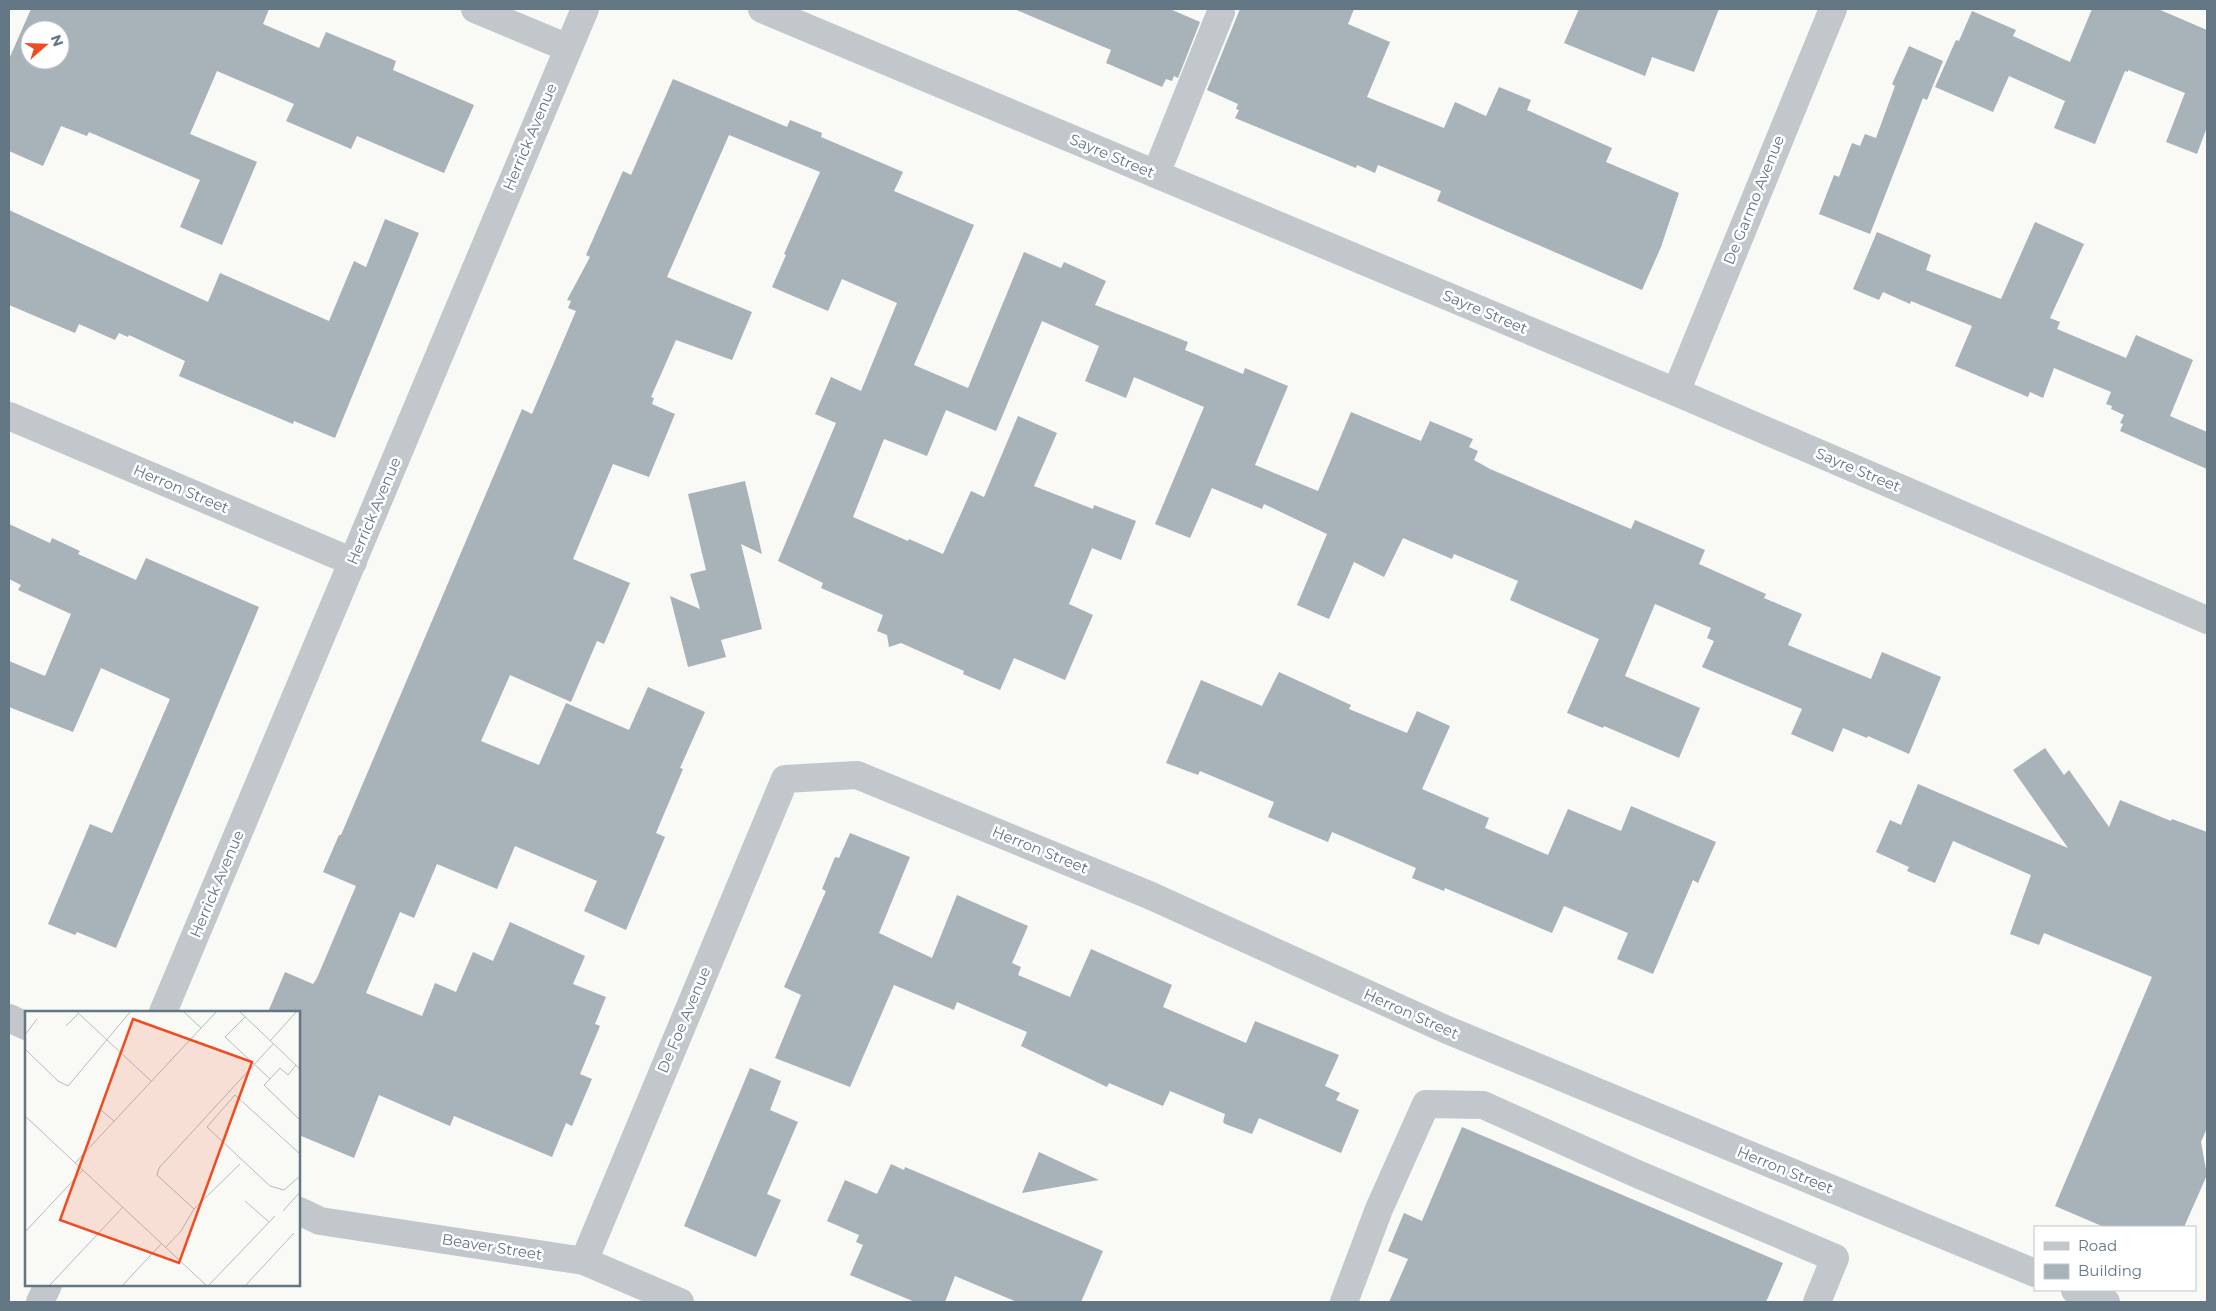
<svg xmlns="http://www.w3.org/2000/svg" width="2216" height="1311" font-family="Montserrat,sans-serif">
  <rect width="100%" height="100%" fill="#f9f9f6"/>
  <g fill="#a8b2b9" fill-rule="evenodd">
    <path d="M 31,9 L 269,9 L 263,24 L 319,48 L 326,32 L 396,61 L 393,70 L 474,105 L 444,173 L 357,136 L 351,149 L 286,121 L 294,104 L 217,71 L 190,134 L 257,162 L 222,245 L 180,227 L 200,180 L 89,132 L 87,136 L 61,126 L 43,166 L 9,151 L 9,59 ZM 30,30 L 60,30 L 60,60 L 30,60 Z"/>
    <path d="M 1014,9 L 1170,9 L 1200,22 L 1178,78 L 1174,76 L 1172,81 L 1166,79 L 1162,87 L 1106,63 L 1111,50 Z"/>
    <path d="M 1240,9 L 1354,9 L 1348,24 L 1390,42 L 1367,97 L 1444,128 L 1455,102 L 1486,116 L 1499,87 L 1531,100 L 1527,110 L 1612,148 L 1606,162 L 1679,193 L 1661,247 L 1642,290 L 1437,201 L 1441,191 L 1378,165 L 1375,173 L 1357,165 L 1356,168 L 1235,118 L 1239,110 L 1236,109 L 1238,104 L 1207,90 Z"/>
    <path d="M 1579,9 L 1719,9 L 1694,72 L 1652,57 L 1645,76 L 1564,43 Z"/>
    <path d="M 2092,9 L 2158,9 L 2207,30 L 2207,127 L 2197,154 L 2166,142 L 2185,93 L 2128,70 L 2128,72 L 2125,71 L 2095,144 L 2054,128 L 2065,101 L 2009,76 L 1993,112 L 1935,87 L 1956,40 L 1959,41 L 1972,11 L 2016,30 L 2013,36 L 2070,62 Z"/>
    <path d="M 1909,46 L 1943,61 L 1927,100 L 1923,98 L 1870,234 L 1819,214 L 1834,175 L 1839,177 L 1852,143 L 1860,146 L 1865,134 L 1876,138 L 1895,86 L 1892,84 Z"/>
    <path d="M 673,79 L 787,127 L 790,120 L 822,133 L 821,137 L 903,172 L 894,191 L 974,225 L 914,365 L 968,388 L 1024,252 L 1061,268 L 1064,262 L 1106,281 L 1095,305 L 1188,342 L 1185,350 L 1243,374 L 1245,368 L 1288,386 L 1255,465 L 1318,491 L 1351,412 L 1421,441 L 1430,421 L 1473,439 L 1469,447 L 1478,451 L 1474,460 L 1490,469 L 1631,529 L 1635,520 L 1705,550 L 1699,564 L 1766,594 L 1764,598 L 1802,614 L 1788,645 L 1871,679 L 1882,652 L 1941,677 L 1909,754 L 1868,736 L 1867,738 L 1843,728 L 1833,752 L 1791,734 L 1802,709 L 1702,667 L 1714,641 L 1707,638 L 1711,628 L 1655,604 L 1625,676 L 1700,708 L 1679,758 L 1604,726 L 1603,728 L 1567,713 L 1599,639 L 1510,600 L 1518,581 L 1454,554 L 1452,559 L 1403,538 L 1384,577 L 1354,562 L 1329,619 L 1297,605 L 1327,534 L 1264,504 L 1262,509 L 1212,488 L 1190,538 L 1155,524 L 1204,407 L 1134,377 L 1126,398 L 1085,381 L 1099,346 L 1042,321 L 996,431 L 946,410 L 927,456 L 884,439 L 853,517 L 908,541 L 909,539 L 943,554 L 971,491 L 984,497 L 1018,416 L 1057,433 L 1034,486 L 1093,509 L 1094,505 L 1136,521 L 1121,560 L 1092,548 L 1069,604 L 1093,615 L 1065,680 L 1014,658 L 1000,690 L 963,674 L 964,671 L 901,643 L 889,647 L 887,635 L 877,631 L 883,615 L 821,588 L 823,583 L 778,561 L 836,423 L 815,414 L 831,377 L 861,391 L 897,303 L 842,279 L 828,311 L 772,287 L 786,255 L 784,254 L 820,172 L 729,135 L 667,277 L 752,312 L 732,360 L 676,340 L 651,397 L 654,398 L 652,404 L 675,414 L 649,477 L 613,464 L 573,559 L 630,583 L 604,644 L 597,641 L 571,702 L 510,675 L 481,741 L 539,765 L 566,703 L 629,730 L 648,687 L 705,712 L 680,768 L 683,769 L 656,833 L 665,837 L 626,930 L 584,911 L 597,881 L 515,846 L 497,889 L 437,864 L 414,918 L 400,912 L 366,993 L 422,1016 L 435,983 L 456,992 L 473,952 L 493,961 L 510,922 L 585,956 L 573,984 L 606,997 L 595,1024 L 600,1026 L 580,1074 L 592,1079 L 572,1126 L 566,1123 L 552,1157 L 454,1116 L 450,1126 L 379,1095 L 354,1158 L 299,1135 L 299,1012 L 268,1012 L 285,972 L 313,984 L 317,978 L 356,886 L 323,872 L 339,835 L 341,835 L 522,409 L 532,414 L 576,311 L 568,308 L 571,301 L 567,300 L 590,257 L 586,255 L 623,171 L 631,175 Z"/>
    <path d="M 9,210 L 208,302 L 220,273 L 329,321 L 354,261 L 366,267 L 385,219 L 419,233 L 335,438 L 294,421 L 293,424 L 179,376 L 185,361 L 129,335 L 128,337 L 119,333 L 115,340 L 79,324 L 75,333 L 9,305 Z"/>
    <path d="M 2035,222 L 2084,244 L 2050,318 L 2060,322 L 2057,329 L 2126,358 L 2136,335 L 2193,360 L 2170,416 L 2207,432 L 2207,469 L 2120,431 L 2123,424 L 2120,423 L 2124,415 L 2111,409 L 2112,406 L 2106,404 L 2111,392 L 2054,368 L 2043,398 L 2030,392 L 2028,397 L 1955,366 L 1972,326 L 1911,301 L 1910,304 L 1883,292 L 1879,300 L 1853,289 L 1877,232 L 1931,255 L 1926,270 L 2001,299 Z"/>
    <path d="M 745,481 L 762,554 L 741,544 L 762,629 L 721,640 L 726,657 L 688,667 L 670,596 L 700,609 L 690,574 L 706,570 L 688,494 Z"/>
    <path d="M 9,524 L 50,543 L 52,538 L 80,551 L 78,554 L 136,580 L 146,558 L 259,607 L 116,948 L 77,932 L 75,935 L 48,924 L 90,824 L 112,833 L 170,699 L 101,668 L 73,732 L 9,707 L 9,661 L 45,676 L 71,614 L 18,590 L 21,585 L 9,579 Z"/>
    <path d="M 1279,672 L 1351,705 L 1349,709 L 1407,733 L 1417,711 L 1450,726 L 1422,789 L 1489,818 L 1485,828 L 1548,855 L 1568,809 L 1621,831 L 1631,806 L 1716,842 L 1698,883 L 1693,880 L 1653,974 L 1617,959 L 1628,933 L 1564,906 L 1552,933 L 1445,888 L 1444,891 L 1412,878 L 1416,868 L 1332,832 L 1328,842 L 1268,817 L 1274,802 L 1200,771 L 1198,775 L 1166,763 L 1201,680 L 1262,706 Z"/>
    <path d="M 2045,748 L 2064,775 L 2069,770 L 2109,827 L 2120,800 L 2171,821 L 2172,819 L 2207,832 L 2207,1128 L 2201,1142 L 2207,1175 L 2184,1227 L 2104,1227 L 2055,1206 L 2152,977 L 2044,933 L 2039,945 L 2010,934 L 2031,875 L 1953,841 L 1935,883 L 1907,871 L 1909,867 L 1876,852 L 1890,820 L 1901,825 L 1918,784 L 2068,848 L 2013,770 Z"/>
    <path d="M 850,833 L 910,857 L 879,933 L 932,958 L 957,895 L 1028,926 L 1012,963 L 1021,967 L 1018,975 L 1070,997 L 1091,949 L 1172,985 L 1163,1007 L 1246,1043 L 1255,1021 L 1339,1055 L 1325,1086 L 1340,1093 L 1336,1100 L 1359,1110 L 1341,1153 L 1259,1118 L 1252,1134 L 1225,1124 L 1223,1122 L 1225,1114 L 1170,1091 L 1163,1106 L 1109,1083 L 1107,1087 L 1021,1046 L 1027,1032 L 957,1002 L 954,1010 L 894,985 L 850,1087 L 775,1058 L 801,995 L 784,987 L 826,891 L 822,889 L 835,857 L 839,858 Z"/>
    <path d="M 750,1068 L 781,1081 L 770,1110 L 798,1122 L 767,1194 L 781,1200 L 756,1257 L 684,1226 Z"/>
    <path d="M 1462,1127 L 1783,1263 L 1766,1302 L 1389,1302 L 1408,1259 L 1388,1251 L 1404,1213 L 1422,1221 Z"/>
    <path d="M 1039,1152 L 1099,1180 L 1022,1193 Z"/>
    <path d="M 891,1164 L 904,1170 L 905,1167 L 924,1175 L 1103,1251 L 1081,1302 L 1017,1302 L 955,1276 L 945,1302 L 915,1302 L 850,1275 L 863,1245 L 856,1242 L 859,1235 L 827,1221 L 845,1180 L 877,1194 Z"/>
  </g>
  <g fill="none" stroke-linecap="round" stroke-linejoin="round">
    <g stroke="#c2c7cb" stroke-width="28">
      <path d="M 475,9 L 568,48"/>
      <path d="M 762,9 L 1676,392 L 2207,620"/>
      <path d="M 1156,174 L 1221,12"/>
      <path d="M 1676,392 L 1833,9"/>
      <path d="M 9,416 L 353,562"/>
      <path d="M 163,1012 L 585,9"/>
      <path d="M 9,1018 L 26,1026"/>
      <path d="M 299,1211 L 320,1221 L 584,1261 L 680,1302"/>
      <path d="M 584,1261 L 785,779 L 857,775 L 1149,895 L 1445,1029 L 2035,1273"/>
      <path d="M 2075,1290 L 2106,1302"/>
      <path d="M 40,1302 L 48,1285"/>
      <path d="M 1344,1302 L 1379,1209 L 1426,1104 L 1483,1105 L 1635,1173 L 1835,1258 L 1817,1302"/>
    </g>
  </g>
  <g text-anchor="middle" stroke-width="5" stroke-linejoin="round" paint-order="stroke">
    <g font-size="15" fill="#627683" stroke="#fff">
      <text transform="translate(530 137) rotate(-67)" y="5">Herrick Avenue</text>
      <text transform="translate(1112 156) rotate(23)" y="5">Sayre Street</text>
      <text transform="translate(1754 200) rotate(-68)" y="5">De Garmo Avenue</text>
      <text transform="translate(1485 312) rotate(23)" y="5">Sayre Street</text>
      <text transform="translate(1858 470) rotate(23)" y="5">Sayre Street</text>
      <text transform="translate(181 489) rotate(23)" y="5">Herron Street</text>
      <text transform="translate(374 511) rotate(-67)" y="5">Herrick Avenue</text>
      <text transform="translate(1040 850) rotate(22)" y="5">Herron Street</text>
      <text transform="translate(217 884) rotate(-67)" y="5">Herrick Avenue</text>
      <text transform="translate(1411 1014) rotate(24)" y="5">Herron Street</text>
      <text transform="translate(684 1020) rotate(-67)" y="5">De Foe Avenue</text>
      <text transform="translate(1785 1170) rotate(22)" y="5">Herron Street</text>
      <text transform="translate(492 1247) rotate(9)" y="5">Beaver Street</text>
    </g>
  </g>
  <g transform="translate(25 1011)">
    <rect width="275" height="275" fill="#f9f9f6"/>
    <path fill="none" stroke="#b4bdc1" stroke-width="1" d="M 51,0 L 126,70M 158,0 L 176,17M 214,0 L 275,58M 220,6 L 200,26 L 245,68 L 239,74 L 275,109M 41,15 L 53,3M 0,24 L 12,8M 245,30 L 272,0M 0,38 L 33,70 L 43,75 L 106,0M 245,68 L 255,57 L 263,64 L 271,54M 76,99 L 89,110M 0,105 L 182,275M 275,143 L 210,84 L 182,116 L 245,175 L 259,179 L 275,165M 50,152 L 192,0M 220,190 L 244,211M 169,198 L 132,164 L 134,157 L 248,33M 258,200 L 275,181M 0,221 L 58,159M 141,236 L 156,220 L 169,198 L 215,153M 24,275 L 98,196M 97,275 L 137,232M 183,275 L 250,205M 220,275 L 269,222"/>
    <path fill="#ef4c21" fill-opacity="0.15" stroke="#ef4c21" stroke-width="2.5" d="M 108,8 L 227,51 L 154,252 L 35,209 Z"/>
    <rect width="275" height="275" fill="none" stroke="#627683" stroke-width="2.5"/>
  </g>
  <rect width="2216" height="1311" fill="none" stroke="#627683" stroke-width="20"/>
  <rect x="2034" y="1226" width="162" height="65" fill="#ffffff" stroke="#c0c8cd"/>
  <rect x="2044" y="1242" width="25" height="8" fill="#c2c7cb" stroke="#c0c8cd"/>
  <text x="2078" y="1251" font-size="15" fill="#627683">Road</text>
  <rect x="2044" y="1264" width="25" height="15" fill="#a8b2b9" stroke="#c0c8cd"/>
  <text x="2078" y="1276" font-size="15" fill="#627683">Building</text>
  <g transform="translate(45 45) rotate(70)"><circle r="24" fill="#ffffff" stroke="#c0c8cd"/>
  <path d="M0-4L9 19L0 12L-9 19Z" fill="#ef4c21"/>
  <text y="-8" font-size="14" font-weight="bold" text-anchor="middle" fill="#627683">N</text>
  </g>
</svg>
